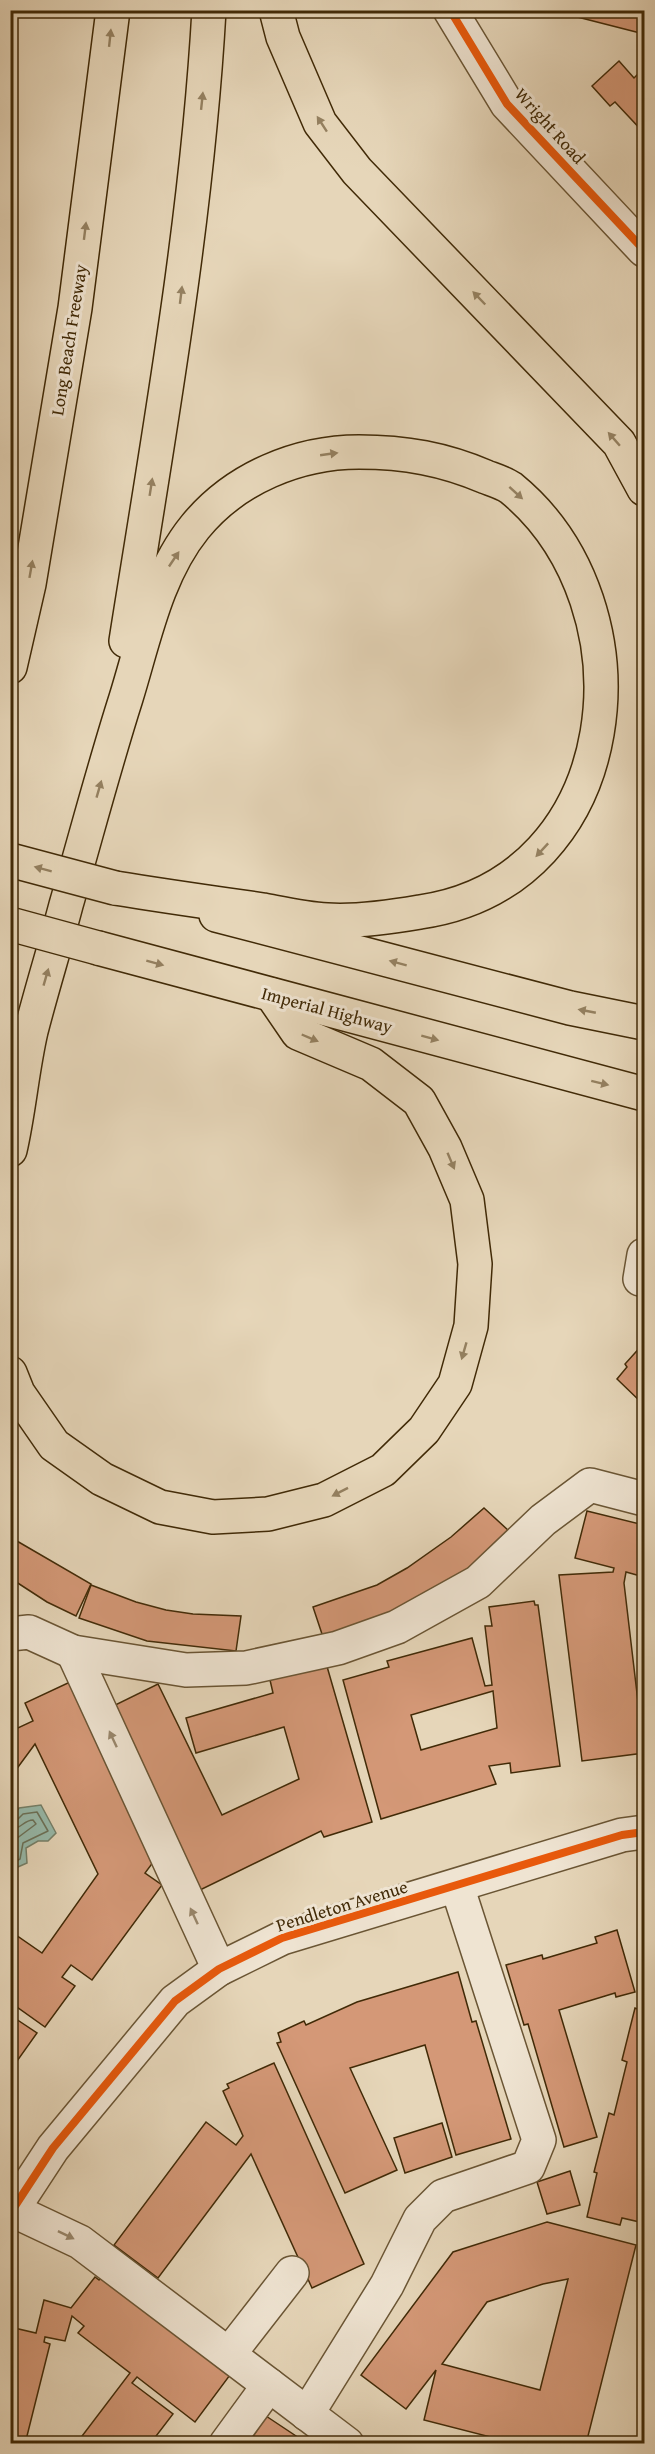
<svg xmlns="http://www.w3.org/2000/svg" width="655" height="2454" font-family="'Gentium Book Plus',serif">
  <rect width="100%" height="100%" fill="#e6d6b9"/>
  <filter id="stains"><feTurbulence type="fractalNoise" baseFrequency=".00333" numOctaves="4"/><feColorMatrix values="0 0 0 0 .2 0 0 0 0 .09 0 0 0 0 .02 0 0 0 .5 -.17"/></filter>
  <radialGradient id="worn" r=".72"><stop offset=".6" stop-color="#630" stop-opacity="0"/><stop offset="1" stop-color="#630" stop-opacity=".3"/></radialGradient>
  <path fill="#97baab" stroke="#758069" stroke-width="1.5" d="M 41,1805 L 56,1833 L 48,1841 L 38,1841 L 26,1848 L 27,1863 L 11,1870 L 11,1819 L 19,1808 Z"/>
  <g fill="none" stroke-linecap="round" stroke-linejoin="round">
    <g stroke="#6c7259" stroke-width="1.5">
      <path d="M 10,1822 L 16,1821 L 23,1814 L 37,1812 L 48,1831 L 23,1843 L 20,1859 L 10,1864"/>
      <path d="M 10,1830 C 21,1829 24,1820 33,1820 L 36,1824 L 16,1839 L 10,1856"/>
    </g>
  </g>
  <g fill="#d49877" stroke="#412a07" stroke-width="1.5" fill-rule="evenodd">
    <path d="M 550,10 L 644,10 L 644,34 Z"/>
    <path d="M 619,61 L 634,78 L 644,68 L 644,140 L 640,136 L 644,133 L 615,102 L 610,106 L 592,86 Z"/>
    <path d="M 644,1343 L 644,1405 L 617,1379 L 627,1367 L 625,1364 Z"/>
    <path d="M 484,1508 L 509,1531 L 475,1563 L 447,1584 L 375,1623 L 324,1640 L 313,1607 L 377,1585 L 407,1568 L 451,1537 Z"/>
    <path d="M 587,1511 L 644,1525 L 644,1577 L 626,1572 L 624,1583 L 644,1753 L 582,1761 L 559,1575 L 613,1572 L 614,1568 L 575,1558 Z"/>
    <path d="M 10,1537 L 91,1584 L 76,1616 L 47,1602 L 10,1578 Z"/>
    <path d="M 91,1585 L 136,1602 L 166,1610 L 193,1614 L 241,1616 L 236,1651 L 147,1641 L 79,1618 Z"/>
    <path d="M 534,1601 L 535,1605 L 538,1605 L 560,1766 L 511,1773 L 510,1763 L 489,1766 L 496,1784 L 381,1819 L 343,1680 L 389,1667 L 387,1661 L 472,1638 L 485,1686 L 492,1685 L 485,1626 L 492,1626 L 489,1607 ZM 493,1691 L 497,1728 L 421,1750 L 411,1715 Z"/>
    <path d="M 326,1663 L 372,1822 L 324,1837 L 321,1831 L 198,1891 L 107,1709 L 158,1684 L 222,1815 L 299,1779 L 284,1727 L 196,1753 L 186,1718 L 273,1693 L 270,1680 Z"/>
    <path d="M 70,1682 L 154,1861 L 145,1873 L 162,1885 L 92,1980 L 71,1965 L 62,1977 L 75,1986 L 45,2027 L 10,2002 L 10,1931 L 42,1953 L 98,1874 L 35,1744 L 10,1778 L 10,1723 L 18,1728 L 33,1721 L 25,1703 Z"/>
    <path d="M 617,1930 L 635,1992 L 616,1997 L 615,1993 L 559,2010 L 597,2137 L 564,2147 L 528,2024 L 524,2025 L 506,1965 L 542,1955 L 543,1959 L 597,1943 L 595,1937 Z"/>
    <path d="M 458,1972 L 472,2022 L 476,2021 L 511,2139 L 456,2155 L 425,2045 L 350,2068 L 397,2170 L 345,2193 L 277,2043 L 281,2042 L 278,2033 L 304,2021 L 306,2025 L 357,2002 Z"/>
    <path d="M 644,1993 L 644,2223 L 622,2218 L 620,2225 L 587,2217 L 597,2173 L 594,2172 L 609,2113 L 614,2115 L 627,2062 L 622,2060 L 635,2008 L 640,2010 Z"/>
    <path d="M 10,2015 L 37,2033 L 10,2071 Z"/>
    <path d="M 274,2063 L 364,2264 L 312,2288 L 251,2154 L 158,2278 L 114,2245 L 206,2122 L 236,2145 L 243,2136 L 223,2091 L 229,2088 L 227,2084 Z"/>
    <path d="M 442,2123 L 452,2157 L 405,2173 L 394,2138 Z"/>
    <path d="M 570,2171 L 580,2205 L 547,2214 L 537,2182 Z"/>
    <path d="M 547,2222 L 636,2245 L 586,2444 L 518,2444 L 424,2420 L 436,2370 L 406,2409 L 361,2375 L 453,2252 ZM 568,2279 L 540,2390 L 442,2364 L 487,2302 L 543,2284 Z"/>
    <path d="M 102,2276 L 230,2375 L 195,2422 L 137,2377 L 132,2383 L 173,2414 L 150,2444 L 76,2444 L 130,2373 L 78,2333 L 84,2326 L 72,2316 L 65,2341 L 45,2337 L 44,2342 L 50,2344 L 25,2444 L 10,2444 L 10,2327 L 36,2333 L 44,2300 L 71,2308 L 95,2277 L 99,2280 Z"/>
    <path d="M 266,2416 L 308,2444 L 248,2444 Z"/>
  </g>
  <g fill="none" stroke-linecap="round" stroke-linejoin="round">
    <g stroke="#6a5534" stroke-width="36">
      <g id="minor">
        <path d="M 450,10 L 507,104 L 644,250"/>
        <path d="M 644,1255 L 640,1279 L 644,1279"/>
        <path d="M 10,1634 L 29,1632 L 73,1652 L 186,1670 L 246,1668 L 338,1648 L 397,1627 L 478,1582 L 543,1520 L 590,1485 L 644,1499"/>
        <path d="M 73,1652 L 219,1969"/>
        <path d="M 10,2209 L 80,2242 L 347,2444"/>
        <path d="M 13,2209 L 53,2148 L 175,2001 L 219,1969 L 282,1938 L 622,1835 L 644,1832"/>
        <path d="M 229,2354 L 292,2273"/>
        <path d="M 307,2414 L 387,2285 L 420,2219 L 443,2196 L 528,2167 L 539,2140 L 457,1886"/>
        <path d="M 226,2444 L 269,2385"/>
      </g>
    </g>
    <g stroke="#412a07" stroke-width="36">
      <g id="major">
        <path d="M 216,915 L 570,1008 L 644,1023"/>
        <path d="M 98,948 L 644,1094"/>
      </g>
    </g>
    <g stroke="#412a07" stroke-width="36">
      <g id="highway">
        <path d="M 276,10 L 283,37 L 320,123 L 357,171 L 619,443 L 644,489"/>
        <path d="M 126,641 C 159,432 197,222 209,10"/>
        <path d="M 10,667 L 29,584 L 75,308 L 113,10"/>
        <path d="M 10,1150 C 19,1111 22,1070 31,1031 C 42,988 55,947 66,905 C 86,836 104,767 126,698 C 144,640 156,575 195,527 C 235,478 298,452 359,452 C 405,452 444,459 486,477 C 494,480 504,483 511,488 C 655,606 627,882 420,912 C 391,917 357,922 327,920 C 306,919 284,914 263,910 C 214,903 164,896 115,888"/>
        <path d="M 10,1373 L 18,1393 L 54,1445 L 102,1479 L 160,1507 L 213,1517 L 268,1514 L 324,1500 L 383,1470 L 424,1430 L 455,1384 L 471,1326 L 475,1264 L 467,1200 L 445,1148 L 419,1101 L 371,1064 L 298,1033 L 272,995"/>
      </g>
    </g>
    <use href="#minor" stroke="#efe4d2" stroke-width="33"/>
    <use href="#major" stroke="#e6d6b9" stroke-width="33"/>
    <use href="#highway" stroke="#e6d6b9" stroke-width="33"/>
    <g stroke="#412a07" stroke-width="36" stroke-linecap="butt">
      <g id="major-bridge">
        <path d="M 10,860 L 115,888"/>
        <path d="M 10,924 L 98,948"/>
      </g>
    </g>
    <use href="#major-bridge" stroke="#e6d6b9" stroke-width="33"/>
    <g stroke="#efe4d2" stroke-width="11">
      <g id="cycleway">
        <path d="M 450,10 L 507,104 L 644,250"/>
        <path d="M 13,2209 L 53,2148 L 175,2001 L 219,1969 L 282,1938 L 622,1835 L 644,1832"/>
      </g>
    </g>
    <use href="#cycleway" stroke="#e8590c" stroke-width="8"/>
  </g>
  <defs><path id="oneway-solid" d="M-6-.8H1V-3.2L6.5 0L1 3.2V.8H-6Z" transform="scale(1.5)"/></defs>
  <g fill="#948060">
    <use href="#oneway-solid" transform="translate(110 38) rotate(-84)"/>
    <use href="#oneway-solid" transform="translate(202 101) rotate(-84)"/>
    <use href="#oneway-solid" transform="translate(322 124) rotate(-123)"/>
    <use href="#oneway-solid" transform="translate(85 231) rotate(-83)"/>
    <use href="#oneway-solid" transform="translate(181 295) rotate(-83)"/>
    <use href="#oneway-solid" transform="translate(479 298) rotate(-134)"/>
    <use href="#oneway-solid" transform="translate(614 439) rotate(-131)"/>
    <use href="#oneway-solid" transform="translate(329 454) rotate(-8)"/>
    <use href="#oneway-solid" transform="translate(151 487) rotate(-81)"/>
    <use href="#oneway-solid" transform="translate(516 493) rotate(42)"/>
    <use href="#oneway-solid" transform="translate(174 559) rotate(-56)"/>
    <use href="#oneway-solid" transform="translate(31 569) rotate(-80)"/>
    <use href="#oneway-solid" transform="translate(99 789) rotate(-74)"/>
    <use href="#oneway-solid" transform="translate(542 850) rotate(133)"/>
    <use href="#oneway-solid" transform="translate(43 869) rotate(-165)"/>
    <use href="#oneway-solid" transform="translate(155 963) rotate(15)"/>
    <use href="#oneway-solid" transform="translate(398 963) rotate(-165)"/>
    <use href="#oneway-solid" transform="translate(46 977) rotate(-74)"/>
    <use href="#oneway-solid" transform="translate(587 1011) rotate(-169)"/>
    <use href="#oneway-solid" transform="translate(310 1038) rotate(23)"/>
    <use href="#oneway-solid" transform="translate(430 1038) rotate(15)"/>
    <use href="#oneway-solid" transform="translate(600 1083) rotate(14)"/>
    <use href="#oneway-solid" transform="translate(451 1161) rotate(67)"/>
    <use href="#oneway-solid" transform="translate(464 1351) rotate(106)"/>
    <use href="#oneway-solid" transform="translate(340 1492) rotate(153)"/>
  </g>
  <g fill="#98876c">
    <use href="#oneway-solid" transform="translate(113 1739) rotate(-115)"/>
    <use href="#oneway-solid" transform="translate(194 1916) rotate(-115)"/>
    <use href="#oneway-solid" transform="translate(66 2235) rotate(26)"/>
  </g>
  <g text-anchor="middle" stroke-width="6" stroke-linejoin="round" paint-order="stroke">
    <g font-size="18" fill="#412a07" stroke="#efe4d2">
      <text transform="translate(550 126) rotate(48)" y="6">Wright Road</text>
      <text transform="translate(69 340) rotate(-81)" y="6">Long Beach Freeway</text>
      <text transform="translate(327 1010) rotate(15)" y="6">Imperial Highway</text>
      <text transform="translate(342 1906) rotate(-17)" y="6">Pendleton Avenue</text>
    </g>
  </g>
  <rect width="655" height="2454" fill="none" stroke="#e6d6b9" stroke-width="36"/>
  <rect x="12" y="12" width="631" height="2430" fill="none" stroke="#412a07" stroke-width="3"/>
  <rect x="18" y="18" width="619" height="2418" fill="none" stroke="#412a07" stroke-width="1.5"/>
  <rect width="100%" height="100%" filter="url(#stains)"/>
  <rect width="100%" height="100%" fill="url(#worn)"/>
</svg>
